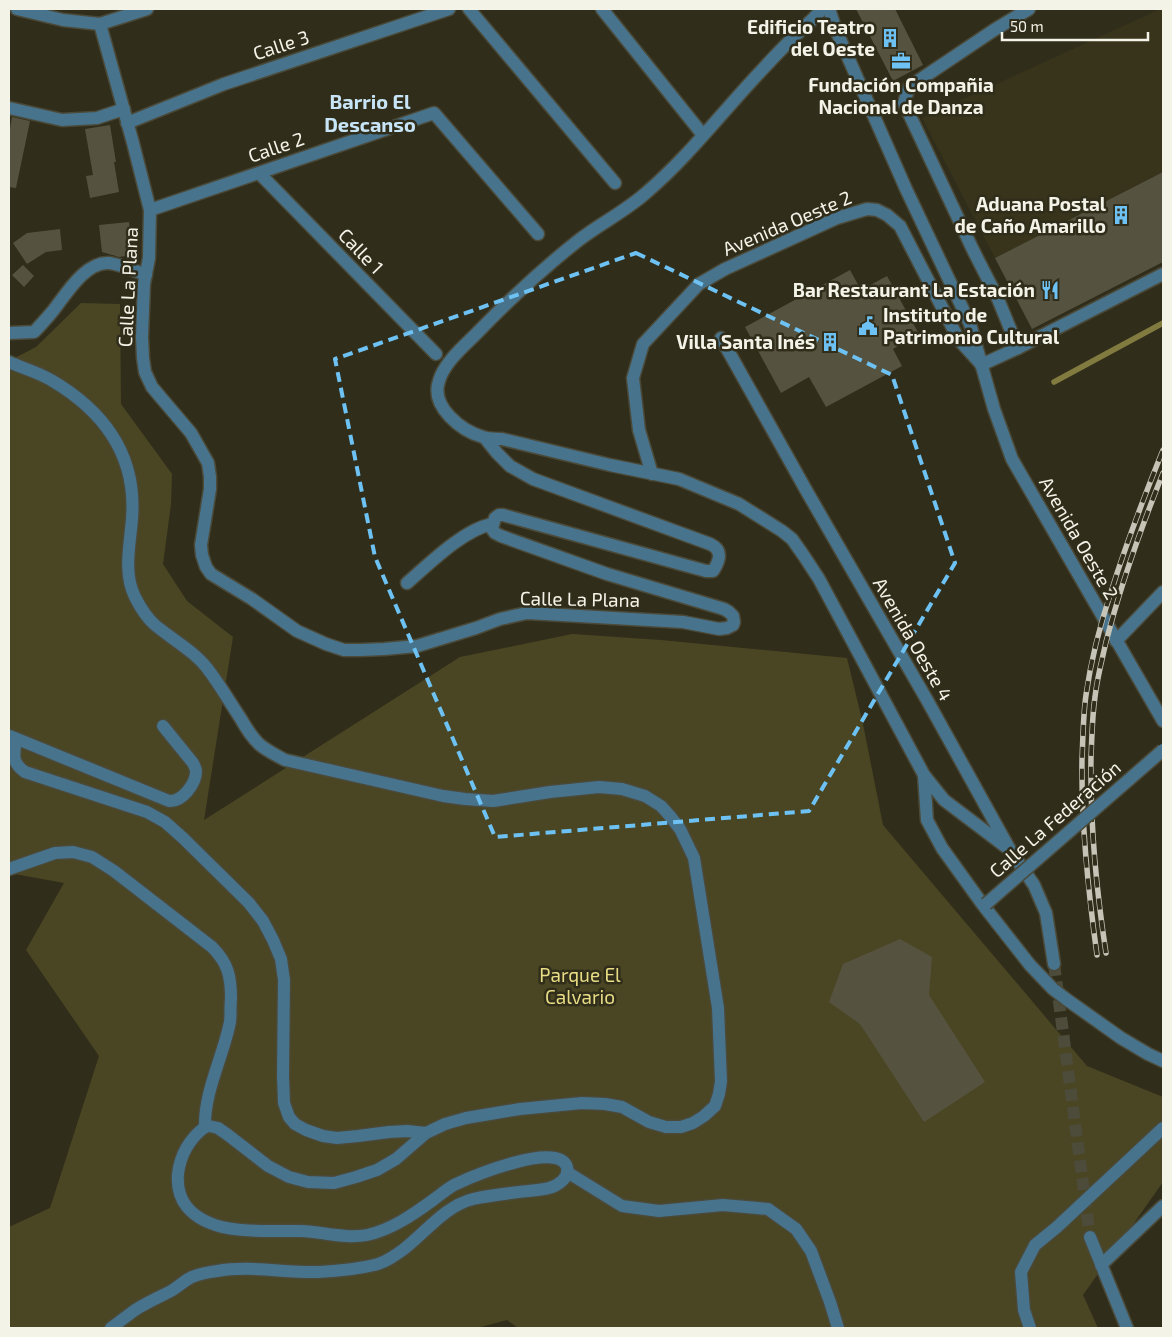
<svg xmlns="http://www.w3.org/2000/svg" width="1172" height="1337" font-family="'Exo 2',sans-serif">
  <rect width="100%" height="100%" fill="#302d1b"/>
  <path fill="#37341b" d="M 1160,9 L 1163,9 L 1163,172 L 995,258 L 922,118 Z"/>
  <path fill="#4a4623" d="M 81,303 L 120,304 L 121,404 L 172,474 L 171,504 L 163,564 L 187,601 L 233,637 L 204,820 L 460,657 L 572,634 L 661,640 L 847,658 L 863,724 L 883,825 L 1087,1066 L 1163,1097 L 1163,1182 L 1083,1295 L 1098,1328 L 518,1328 L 507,1320 L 477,1328 L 9,1328 L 9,1227 L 50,1208 L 99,1056 L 26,950 L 64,883 L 9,873 L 9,361 L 36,347 Z"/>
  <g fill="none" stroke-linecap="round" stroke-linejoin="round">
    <path stroke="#827b40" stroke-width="5.5" d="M 1054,382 L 1163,323"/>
  </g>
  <g fill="#55533f">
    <path d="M 856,9 L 895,9 L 923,65 L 893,81 Z"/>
    <path d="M 12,117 L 30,121 L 16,188 L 9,187 L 9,134 Z"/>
    <path d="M 110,125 L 116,162 L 114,162 L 119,192 L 90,198 L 86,176 L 93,175 L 85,129 Z"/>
    <path d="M 1163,172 L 1163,262 L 1032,329 L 995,258 Z"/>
    <path d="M 129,222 L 133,255 L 119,257 L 102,252 L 99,225 Z"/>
    <path d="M 60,229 L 62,250 L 46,252 L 27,264 L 13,243 L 27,233 Z"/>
    <path d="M 23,265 L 34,276 L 24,287 L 12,275 Z"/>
    <path d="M 850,270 L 861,290 L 887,276 L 919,334 L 893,349 L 902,366 L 826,407 L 809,377 L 781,393 L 745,327 Z"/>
    <path d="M 900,939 L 932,957 L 929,995 L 985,1082 L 924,1122 L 860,1024 L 829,1002 L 843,964 Z"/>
  </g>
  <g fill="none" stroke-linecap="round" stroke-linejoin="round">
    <path stroke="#4d4b3a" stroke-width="12" stroke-dasharray="12 6" stroke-linecap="butt" d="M 1054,964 L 1090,1237"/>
    <g stroke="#4b4938" stroke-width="15">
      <g id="minor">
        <path d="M 17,9 L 63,20 L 100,24 L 147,9"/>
        <path d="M 469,9 L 615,183"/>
        <path d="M 602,9 L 703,135"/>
        <path d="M 822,9 C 815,18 806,25 798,33 C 785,45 773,58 761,71 C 723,111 689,156 647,192 C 626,211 601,223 579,240 C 542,269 509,300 476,334 C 463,347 444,363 439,381 C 430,407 462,431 483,437 C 489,439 496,439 502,439 L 610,465 L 679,479 L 739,504 L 782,531 L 792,539 L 804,556 L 819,579 L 924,775 L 944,800 L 1010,850"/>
        <path d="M 829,9 L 836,30 L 906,189 L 970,324 L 994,409 L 1012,459 L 1163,721"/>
        <path d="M 100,24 L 133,143 L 150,210 L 149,258 L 144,284 L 142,337 L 143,358 L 145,372 L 152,387 L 191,433 L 208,463 L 210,477 L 210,489 L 201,545 L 202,555 L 206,567 L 211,574 L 252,599 L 297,631 L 326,644 L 344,650 L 361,650 L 384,649 L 417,646 L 476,628 L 500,619 L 527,613 L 683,622 L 719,629 L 727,628 L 733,625 L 734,622 L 733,616 L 729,612 L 724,609 L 607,574 L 501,536 L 495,533 L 492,529 L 495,518 L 499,515 L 503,515 L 706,571 L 713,571 C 720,560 723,550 710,544 L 533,479 L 510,466 L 497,453 L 485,438"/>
        <path d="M 9,108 L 62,120 L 97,118 L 124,109"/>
        <path d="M 127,123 L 224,84 L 449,9"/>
        <path d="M 259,173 L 436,354"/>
        <path d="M 150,210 L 434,113 L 538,234"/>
        <path d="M 9,333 L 34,332 C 40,326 46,319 52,312 C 65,296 85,261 109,263 C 120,264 135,271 146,275"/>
        <path d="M 721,338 L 806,490 L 927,700 L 1010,850 L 1034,885 L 1046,913 L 1054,964"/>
        <path d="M 1018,348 L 998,299 L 973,250 L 904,103 L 909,87 L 994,30 L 1029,9"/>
        <path d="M 9,362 C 22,368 38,372 51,380 C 104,411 137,456 132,519 C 130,545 123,573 135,597 C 140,607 147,618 155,625 C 173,640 196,652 210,672 C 221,687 231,704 241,719 C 246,728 252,737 259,744 C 267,751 276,755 285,760 L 443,796 L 465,799 L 493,801 L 550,792 L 599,787 L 622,789 L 645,796 L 661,806 L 670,816 L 680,829 L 694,858 L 718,1008 L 721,1081 L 719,1094 L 715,1106 L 704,1116 L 693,1123 L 681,1127 L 666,1127 L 649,1122 L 622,1107 L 605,1104 L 582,1103 L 520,1109 L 466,1118 L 445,1124 L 426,1133 L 396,1159 L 377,1170 L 356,1177 L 334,1183 L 308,1182 L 289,1177 L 268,1166 L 228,1135 L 218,1128 L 209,1126 L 205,1127"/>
        <path d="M 981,365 L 1018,348 L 1163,274"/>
        <path d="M 652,474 L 639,430 L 633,378 L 643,344 L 699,284 L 725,269 L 837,218 L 867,209 L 877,210 L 887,215 L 900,226 L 959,340 L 980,363"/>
        <path d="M 407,583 C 430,563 463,530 492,524"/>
        <path d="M 1116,641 L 1163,592"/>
        <path d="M 10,736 L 169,801 C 182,802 196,784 196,771 C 196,769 194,765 193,763 L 163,726"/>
        <path d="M 16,739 C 14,755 11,762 25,772 L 147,812 L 165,822 L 183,838 L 249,903 L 263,921 L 273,940 L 281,959 L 284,980 L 283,1076 L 284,1103 L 289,1117 L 295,1124 L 306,1130 L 323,1136 L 337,1138 L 358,1136 L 389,1132 L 407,1131 L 426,1133"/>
        <path d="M 924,775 L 927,820 L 942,848 L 983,905 L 1030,965 L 1053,989 L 1066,999 L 1121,1038 L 1148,1054 L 1163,1061"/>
        <path d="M 9,869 L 55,853 L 73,852 L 92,857 L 114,871 L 212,947 C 228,963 231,976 231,999 C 230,1007 231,1015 230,1022 C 223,1057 204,1092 205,1127"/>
        <path d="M 567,1172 L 622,1206 L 659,1211 L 723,1205 L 768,1209 L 796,1229 L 811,1251 L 830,1302 L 838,1328"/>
        <path d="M 1090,1237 L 1127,1328"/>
        <path d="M 1101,1265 L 1163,1206"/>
        <path d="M 111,1328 C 119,1322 127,1316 135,1310 C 146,1303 159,1297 171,1291 C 178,1287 185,1280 192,1277 C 199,1274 209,1272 217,1271 C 250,1265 284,1273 318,1272 C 337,1271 359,1269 378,1264 C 388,1261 396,1255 404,1249 C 426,1232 445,1206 473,1199 C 491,1195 510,1193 528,1191 C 535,1190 542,1190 549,1188 C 557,1186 570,1178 567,1167 C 558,1140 471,1177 454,1185 C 447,1189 440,1195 433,1200 C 414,1214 391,1230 367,1235 C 346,1239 323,1232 301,1231 C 265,1230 212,1237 187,1207 C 179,1197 177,1186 178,1174 C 180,1155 190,1138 205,1127"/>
        <path d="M 1030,1328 L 1024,1310 L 1021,1272 L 1035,1245 L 1057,1227 L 1163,1128"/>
      </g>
    </g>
    <use href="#minor" stroke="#47738c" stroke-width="12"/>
    <g stroke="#c6c4b7" stroke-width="5.5">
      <g id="rail">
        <path d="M 1106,953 C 1096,888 1090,823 1091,757 C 1092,737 1092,717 1095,697 C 1097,678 1102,660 1106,642 C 1121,584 1141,528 1163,473"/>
        <path d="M 1097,955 C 1088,890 1081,825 1082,759 C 1083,738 1083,716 1086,695 C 1091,660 1100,625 1111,592 C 1126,544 1144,497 1163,450"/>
      </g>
    </g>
    <use href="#rail" stroke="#302d1b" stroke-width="4" stroke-dasharray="11" stroke-linecap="butt"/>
    <g stroke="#4b4938" stroke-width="15" stroke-linecap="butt">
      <path id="minor-bridge" d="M 986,904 L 1163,750"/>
    </g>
    <use href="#minor-bridge" stroke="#47738c" stroke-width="12"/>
  </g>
  <path fill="none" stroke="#6dc2f3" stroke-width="4" stroke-dasharray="10 6" stroke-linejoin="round" d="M 636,253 L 892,375 L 955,563 L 809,811 L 495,837 L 375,557 L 335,359 Z"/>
  <defs>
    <g id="building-bare" transform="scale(1.5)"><path d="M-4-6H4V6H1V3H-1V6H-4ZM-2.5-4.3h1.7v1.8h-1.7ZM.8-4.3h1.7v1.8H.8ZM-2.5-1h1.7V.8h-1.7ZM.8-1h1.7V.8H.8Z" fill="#6dc2f3" stroke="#302d1b" stroke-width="2.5" paint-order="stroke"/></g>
    <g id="office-bare" transform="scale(1.5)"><path d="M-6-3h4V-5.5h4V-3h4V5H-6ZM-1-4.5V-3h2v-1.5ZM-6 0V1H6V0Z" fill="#6dc2f3" stroke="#302d1b" stroke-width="2.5" paint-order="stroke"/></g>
    <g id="restaurant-bare" transform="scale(1.5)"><path d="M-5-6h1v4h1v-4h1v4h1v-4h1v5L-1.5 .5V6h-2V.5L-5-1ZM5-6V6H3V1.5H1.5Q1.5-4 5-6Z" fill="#6dc2f3" stroke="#302d1b" stroke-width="2.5" paint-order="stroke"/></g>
    <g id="civic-bare" transform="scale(1.5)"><path d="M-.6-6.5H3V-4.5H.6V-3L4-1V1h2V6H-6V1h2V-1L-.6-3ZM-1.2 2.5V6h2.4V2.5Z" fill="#6dc2f3" stroke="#302d1b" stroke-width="2.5" paint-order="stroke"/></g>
  </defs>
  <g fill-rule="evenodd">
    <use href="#building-bare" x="890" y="38"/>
    <use href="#office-bare" x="901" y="61"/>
    <use href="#building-bare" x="1121" y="215"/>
    <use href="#restaurant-bare" x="1050" y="290"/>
    <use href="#civic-bare" x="868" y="326"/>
    <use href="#building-bare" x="830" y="342"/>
  </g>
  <g text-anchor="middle" stroke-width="5" stroke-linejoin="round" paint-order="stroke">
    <g font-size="19" font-weight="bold" fill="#f4f3e7" stroke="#302d1b" text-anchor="end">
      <text x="875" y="34">Edificio Teatro<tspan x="875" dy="22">del Oeste</tspan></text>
      <text x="901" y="92" text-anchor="middle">Fundación Compañia<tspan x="901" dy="22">Nacional de Danza</tspan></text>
      <text x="1106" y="211">Aduana Postal<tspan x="1106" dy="22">de Caño Amarillo</tspan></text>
      <text x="1035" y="297">Bar Restaurant La Estación</text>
      <text x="883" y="322" text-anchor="start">Instituto de<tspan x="883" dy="22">Patrimonio Cultural</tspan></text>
      <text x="815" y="349">Villa Santa Inés</text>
    </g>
    <g font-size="19" fill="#f4f3e7" stroke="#302d1b">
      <text transform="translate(281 45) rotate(-18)" y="7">Calle 3</text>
      <text transform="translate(276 147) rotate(-19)" y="7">Calle 2</text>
      <text transform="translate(787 223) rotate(-23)" y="7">Avenida Oeste 2</text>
      <text transform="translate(361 251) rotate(46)" y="7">Calle 1</text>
      <text transform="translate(128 287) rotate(-87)" y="7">Calle La Plana</text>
      <text transform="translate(1079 538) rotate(60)" y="7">Avenida Oeste 2</text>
      <text transform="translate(580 599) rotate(1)" y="7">Calle La Plana</text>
      <text transform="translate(913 639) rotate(60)" y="7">Avenida Oeste 4</text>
      <text transform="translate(1055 819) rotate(-41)" y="7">Calle La Federación</text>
    </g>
    <g font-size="19" fill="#e8dd84" stroke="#302d1b">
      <text x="580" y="982">Parque El<tspan x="580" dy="22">Calvario</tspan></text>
    </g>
    <g font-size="20" font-weight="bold" fill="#c7e5f7" stroke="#302d1b">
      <text x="370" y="109">Barrio El<tspan x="370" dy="23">Descanso</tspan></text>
    </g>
  </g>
  <rect width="1172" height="1337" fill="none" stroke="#f4f3e7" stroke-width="20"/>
  <path d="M1002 32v8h146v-8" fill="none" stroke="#f4f3e7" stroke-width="2.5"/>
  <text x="1010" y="32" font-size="15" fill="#f4f3e7" stroke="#302d1b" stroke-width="4" paint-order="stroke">50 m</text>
</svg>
